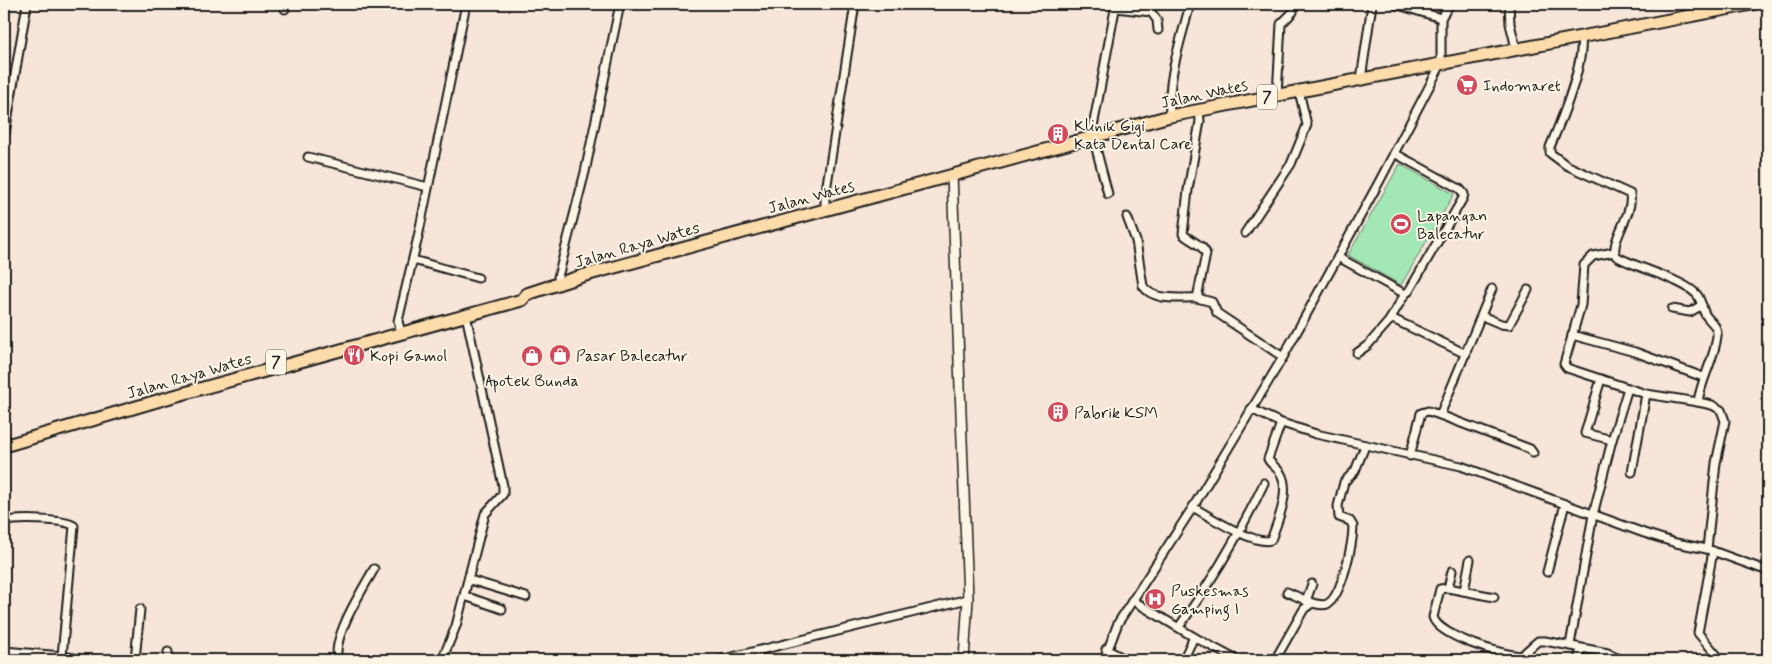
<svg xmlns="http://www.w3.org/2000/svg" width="1772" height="664" font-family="Mynerve,sans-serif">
  <rect width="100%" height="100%" fill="#f6e5d8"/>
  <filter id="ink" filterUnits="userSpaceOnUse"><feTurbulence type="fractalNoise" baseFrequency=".02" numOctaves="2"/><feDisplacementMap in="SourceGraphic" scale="10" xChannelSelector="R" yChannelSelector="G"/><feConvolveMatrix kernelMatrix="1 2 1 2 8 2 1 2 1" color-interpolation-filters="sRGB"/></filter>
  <g filter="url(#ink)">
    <path fill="#a3e8b4" stroke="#608268" d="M 1400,164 L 1454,194 L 1401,285 L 1348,255 Z"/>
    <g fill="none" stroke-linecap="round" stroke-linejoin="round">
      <g stroke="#1c1c1c" stroke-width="11">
        <g id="minor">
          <path d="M 1509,4 L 1510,24 L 1516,48"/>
          <path d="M 1116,8 L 1151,12 L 1157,20 L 1158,30"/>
          <path d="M 285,9 L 287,4"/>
          <path d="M 1441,18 L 1450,4"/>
          <path d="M 1581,36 C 1585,64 1561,121 1550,147 L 1550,153 L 1566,165 L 1630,194 C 1634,215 1609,241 1616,256 C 1636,268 1686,280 1698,296 C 1701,301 1702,308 1705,314 C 1709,322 1718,324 1717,336 C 1715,358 1701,379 1698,402 L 1712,405 L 1721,410 L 1725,421 L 1716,463 L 1707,549"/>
          <path d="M 1361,79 L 1372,4"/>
          <path d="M 1277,95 L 1281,24 L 1293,12"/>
          <path d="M 1199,111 L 1200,121 L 1188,190 L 1183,234 C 1190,241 1203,244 1206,254 L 1197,298 L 1212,302 L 1217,313 L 1283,357"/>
          <path d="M 1170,116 C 1167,77 1181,41 1190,4"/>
          <path d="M 4,139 L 27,4"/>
          <path d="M 308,157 L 428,187"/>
          <path d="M 1108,194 L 1093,137 L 1093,127 L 1116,4"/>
          <path d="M 825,209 L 825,197 L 855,4"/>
          <path d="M 1127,217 L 1136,241 L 1143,286 C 1154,302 1180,297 1197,298"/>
          <path d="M 1245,233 L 1291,164 L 1307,125 L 1299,91"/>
          <path d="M 1614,252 L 1593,256 L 1584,265 L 1581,305 L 1564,364 L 1567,368 L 1646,394 L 1698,402"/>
          <path d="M 1338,257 L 1405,294 L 1409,291 L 1463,198 L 1464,194 L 1460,189 L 1394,153"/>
          <path d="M 413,260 L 478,278"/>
          <path d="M 559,283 L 558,277 L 585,172 L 620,4"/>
          <path d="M 1672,309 L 1690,312 L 1702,305"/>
          <path d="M 1482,316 L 1501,324 L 1509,325 L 1528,290"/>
          <path d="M 1389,321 L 1405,294"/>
          <path d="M 401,333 L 398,321 L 418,237 L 466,4"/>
          <path d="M 1572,335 L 1635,352 L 1703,377"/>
          <path d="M 1357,353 L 1368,345 L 1389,321 L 1393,319 L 1466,354"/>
          <path d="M 1251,409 L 1279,422 L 1316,434 L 1461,466 L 1644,533 L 1676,543 L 1707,549 L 1768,571"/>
          <path d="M 1440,415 L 1530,449 L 1533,453"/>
          <path d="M 1612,440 L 1628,388"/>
          <path d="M 1410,456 L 1421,413 L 1428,411 L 1440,415 L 1492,289"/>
          <path d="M 1632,472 L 1646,394"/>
          <path d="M 1193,507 C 1208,516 1256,546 1271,540 C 1277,523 1291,492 1281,474 C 1278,468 1271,465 1268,459 L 1281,423"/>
          <path d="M 4,522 C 16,518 65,519 74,526 L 62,656"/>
          <path d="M 1713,551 L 1698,633 L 1721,660"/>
          <path d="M 1452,571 L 1448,588 L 1440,589 L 1433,617 C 1438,636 1502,655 1521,656 L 1538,641 L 1545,641 L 1608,653 L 1621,660"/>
          <path d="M 1547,572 L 1565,504"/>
          <path d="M 470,580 L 526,597"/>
          <path d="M 1448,588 L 1494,597"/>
          <path d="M 1464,591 L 1470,560"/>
          <path d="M 1287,592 L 1312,603"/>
          <path d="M 465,596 L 502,609"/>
          <path d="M 1132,600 L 1194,637 L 1183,660"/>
          <path d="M 1306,601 L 1312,584"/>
          <path d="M 1179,627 C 1212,581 1240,534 1264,483"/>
          <path d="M 1194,637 L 1237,660"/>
          <path d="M 1570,645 L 1593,515 L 1612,440 L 1585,433 L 1601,379"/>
          <path d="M 1106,649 L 1127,660"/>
          <path d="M 4,651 L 62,656 L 84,660"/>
          <path d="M 135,660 L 140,609"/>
          <path d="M 168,660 L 168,652"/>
          <path d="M 338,660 C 331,638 363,589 374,569"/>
          <path d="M 442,660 L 456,626 L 485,514 L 503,494 L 503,486 L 466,315"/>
          <path d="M 720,660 L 968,599"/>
          <path d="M 1104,660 L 1118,623 L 1193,507 L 1283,357 L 1379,182 L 1441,64 L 1441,18 L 1395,4"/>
          <path d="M 1275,660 L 1304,609 L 1312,603 C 1317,604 1323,606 1327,604 C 1342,597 1353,542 1353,526 L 1350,521 L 1339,517 L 1338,506 L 1344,482 L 1355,471 L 1365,446"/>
          <path d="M 1578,660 L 1581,649"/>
        </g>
      </g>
      <g stroke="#1c1c1c" stroke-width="12">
        <path id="tertiary" d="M 952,175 L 968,599 L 964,660"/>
      </g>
      <g stroke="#1c1c1c" stroke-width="15">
        <path id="trunk" d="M 4,446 L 167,398 L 522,300 L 527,294 L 582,276 L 1170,116 L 1752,4"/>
      </g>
      <use href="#minor" stroke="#fcf5e5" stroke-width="7"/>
      <use href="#tertiary" stroke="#fcf5e5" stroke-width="9"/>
      <use href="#trunk" stroke="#fddcac" stroke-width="11"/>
    </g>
  </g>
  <defs>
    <g id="supermarket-disc" transform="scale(1.125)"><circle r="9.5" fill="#d1495b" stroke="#fcf5e5"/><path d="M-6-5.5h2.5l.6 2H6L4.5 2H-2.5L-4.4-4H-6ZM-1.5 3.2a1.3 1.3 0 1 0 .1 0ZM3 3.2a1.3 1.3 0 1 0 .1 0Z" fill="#fff"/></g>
    <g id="building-disc" transform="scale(1.125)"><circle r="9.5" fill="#d1495b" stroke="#fcf5e5"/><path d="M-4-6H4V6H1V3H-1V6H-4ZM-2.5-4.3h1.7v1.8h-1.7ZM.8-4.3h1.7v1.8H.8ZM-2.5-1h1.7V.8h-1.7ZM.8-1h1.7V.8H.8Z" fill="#fff"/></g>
    <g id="stadium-disc" transform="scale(1.125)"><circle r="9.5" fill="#d1495b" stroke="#fcf5e5"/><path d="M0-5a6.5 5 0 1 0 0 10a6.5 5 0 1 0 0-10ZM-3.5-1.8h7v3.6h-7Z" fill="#fff"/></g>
    <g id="restaurant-disc" transform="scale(1.125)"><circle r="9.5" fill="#d1495b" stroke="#fcf5e5"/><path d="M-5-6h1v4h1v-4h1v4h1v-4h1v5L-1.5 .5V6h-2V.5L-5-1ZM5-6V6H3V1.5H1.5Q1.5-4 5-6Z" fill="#fff"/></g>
    <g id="shop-disc" transform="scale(1.125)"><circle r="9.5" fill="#d1495b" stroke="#fcf5e5"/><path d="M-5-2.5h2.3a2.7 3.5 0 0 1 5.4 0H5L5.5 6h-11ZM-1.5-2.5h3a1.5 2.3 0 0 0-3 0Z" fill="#fff"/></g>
    <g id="hospital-disc" transform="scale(1.125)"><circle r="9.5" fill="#d1495b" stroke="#fcf5e5"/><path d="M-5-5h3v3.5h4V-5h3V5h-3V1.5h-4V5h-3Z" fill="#fff"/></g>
  </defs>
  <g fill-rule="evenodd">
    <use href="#supermarket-disc" x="1467" y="85"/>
    <use href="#building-disc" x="1058" y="134"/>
    <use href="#stadium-disc" x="1401" y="224"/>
    <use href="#restaurant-disc" x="354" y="355"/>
    <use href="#shop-disc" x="560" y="355"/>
    <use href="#shop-disc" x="532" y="356"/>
    <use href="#building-disc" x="1058" y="412"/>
    <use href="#hospital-disc" x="1155" y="599"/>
  </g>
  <g text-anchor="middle" stroke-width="4" stroke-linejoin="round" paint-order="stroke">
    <g fill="#fcf5e5" stroke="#5f5d58" stroke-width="1">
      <rect x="1257" y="84.5" width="20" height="25" rx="4"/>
      <rect x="266" y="349.5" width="20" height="25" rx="4"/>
    </g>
    <g font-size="15" font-weight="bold" fill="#1c1c1c">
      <text x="1267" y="102">7</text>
      <text x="276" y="367">7</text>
    </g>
    <g font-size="16" fill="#1c1c1c" stroke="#fcf5e5" text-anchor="start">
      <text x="1483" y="91">Indomaret</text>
      <text x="1074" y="131">Klinik Gigi<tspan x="1074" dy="18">Kata Dental Care</tspan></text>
      <text x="1417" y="221">Lapangan<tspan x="1417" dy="18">Balecatur</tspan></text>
      <text x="370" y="361">Kopi Gamol</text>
      <text x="576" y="361">Pasar Balecatur</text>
      <text x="532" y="386" text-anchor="middle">Apotek Bunda</text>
      <text x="1074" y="418">Pabrik KSM</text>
      <text x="1171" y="596">Puskesmas<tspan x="1171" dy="18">Gamping I</tspan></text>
    </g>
    <g font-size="16" fill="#1c1c1c" stroke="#fcf5e5">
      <text transform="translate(1204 93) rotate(-12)" y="6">Jalan Wates</text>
      <text transform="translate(811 196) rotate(-15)" y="6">Jalan Wates</text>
      <text transform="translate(637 244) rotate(-16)" y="6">Jalan Raya Wates</text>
      <text transform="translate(189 375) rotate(-16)" y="6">Jalan Raya Wates</text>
    </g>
  </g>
  <rect width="1772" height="664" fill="none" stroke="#fcf5e5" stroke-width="20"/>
  <rect x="10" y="10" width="1752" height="644" fill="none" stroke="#1c1c1c" stroke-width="2" filter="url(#ink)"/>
</svg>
